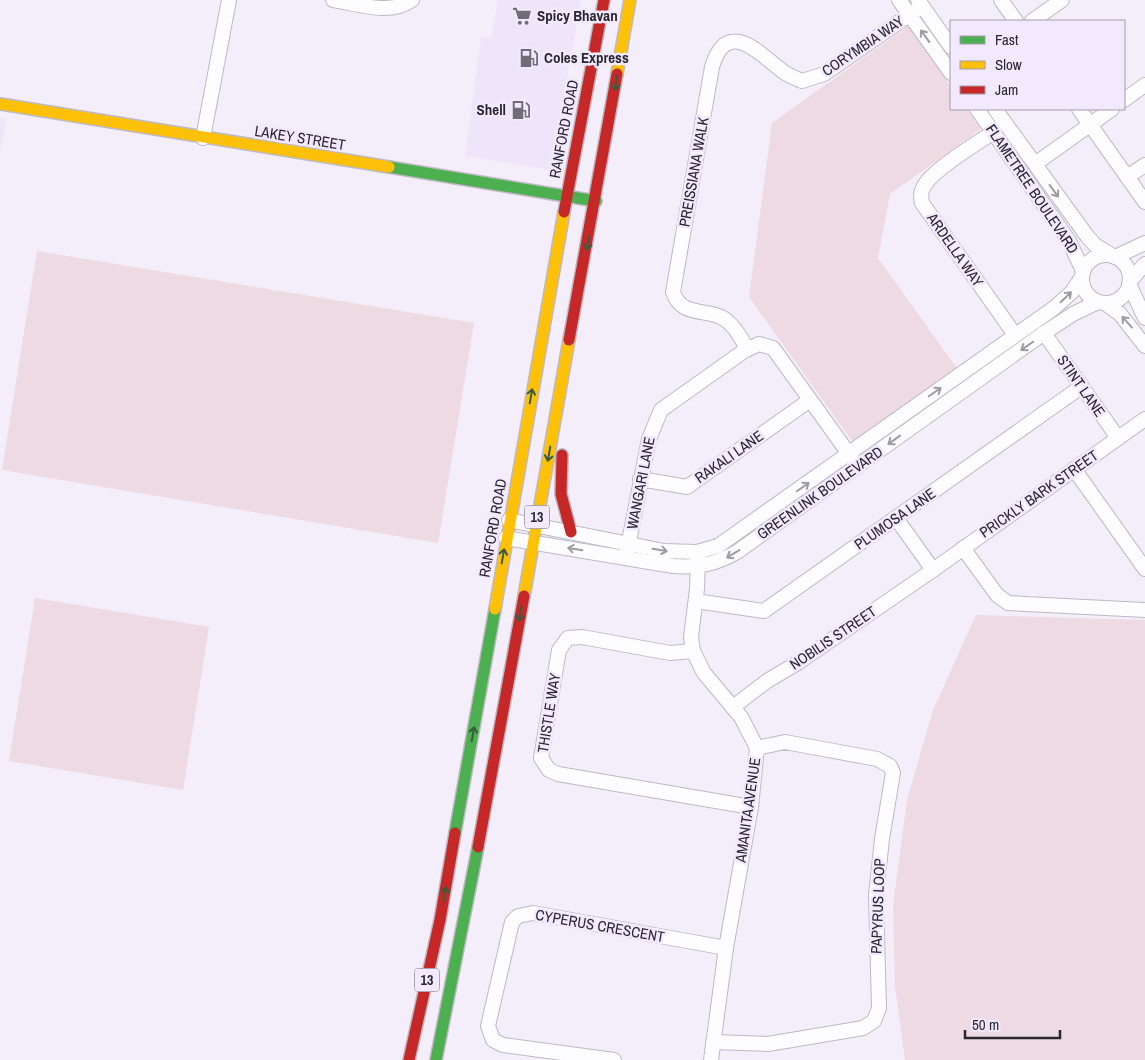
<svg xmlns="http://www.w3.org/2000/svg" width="1145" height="1060" font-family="'Archivo Narrow',sans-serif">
  <rect width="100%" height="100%" fill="#f4eefa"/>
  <g fill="#efe5fa">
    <path d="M 498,0 L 581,0 L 551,170 L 465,156 L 481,37 L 491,38 Z"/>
    <path d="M 0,118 L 6,119 L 0,157 Z"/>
  </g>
  <g fill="#eedae2">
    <path d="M 908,26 L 951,87 L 951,109 L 967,109 L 981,129 L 890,194 L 878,258 L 961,374 L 857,448 L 749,297 L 772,123 Z"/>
    <path d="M 37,251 L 474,323 L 438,543 L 2,470 Z"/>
    <path d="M 35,598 L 209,627 L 183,790 L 9,761 Z"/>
    <path d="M 976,615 L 1145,620 L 1145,1060 L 905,1060 L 895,986 L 893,906 L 907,800 L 933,710 Z"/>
  </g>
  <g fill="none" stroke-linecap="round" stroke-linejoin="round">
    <g stroke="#beb9c3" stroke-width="16">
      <g id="street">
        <path d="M 333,0 C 359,4 389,16 412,0"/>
        <path d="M 899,0 L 951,73"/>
        <path d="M 918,0 L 951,47"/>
        <path d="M 1001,0 L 1016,21"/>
        <path d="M 1032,21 L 1062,0"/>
        <path d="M 1124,100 L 1145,85"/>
        <path d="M 977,109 L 1069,241 L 1083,271"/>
        <path d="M 995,109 L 1087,236 L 1095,245 L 1113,256"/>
        <path d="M 1079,109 L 1145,202"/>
        <path d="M 994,132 C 977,143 930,171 923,188 C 920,193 921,197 922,203 L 1015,335"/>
        <path d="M 203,138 L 229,0"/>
        <path d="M 1035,164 L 1112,109"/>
        <path d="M 1127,177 L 1145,165"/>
        <circle cx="1106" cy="279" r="24"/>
        <path d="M 1115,257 L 1145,243"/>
        <path d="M 1130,281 L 1145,264"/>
        <path d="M 1129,284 L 1145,318"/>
        <path d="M 1105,303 L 1120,314 L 1145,346"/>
        <path d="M 1044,333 L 1118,438"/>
        <path d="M 747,349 C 742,339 735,327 726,320 C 708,307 682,319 673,292 L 712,67 C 727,17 759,53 781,70 C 787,75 795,78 802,81 L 824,74 L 922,6"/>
        <path d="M 1074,469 L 1145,569"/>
        <path d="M 640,479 L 687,487 L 810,400"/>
        <path d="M 896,518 L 933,570"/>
        <path d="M 509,520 L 664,551 L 697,552 L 718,546 L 1054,308 L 1072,292 L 1082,277"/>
        <path d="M 506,538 L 673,566 C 698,568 716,564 737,552 L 1044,333 L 1073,314 L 1098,302"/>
        <path d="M 963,548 L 997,595 L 1008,603 L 1145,610"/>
        <path d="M 627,552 L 649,439 L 661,410 L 744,351 L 759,344 L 773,348 L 854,461"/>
        <path d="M 698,557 L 697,589 L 691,637 L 693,651 L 704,673 L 741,717 L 757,748 L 751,807 L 726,948 L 711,1060"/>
        <path d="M 696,601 L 764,611 L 1081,387"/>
        <path d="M 693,651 L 670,653 L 582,637 L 568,638 L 559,650 L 541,758 L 549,770 L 558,774 L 751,807"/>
        <path d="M 733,707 L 767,681 L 799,662 L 933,570 L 1145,419"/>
        <path d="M 713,1042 L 768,1044 L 863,1028 L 874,1021 L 879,1008 L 876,895 L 882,839 L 893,773 L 890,766 L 877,759 L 785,742 L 757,748"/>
        <path d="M 614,1060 L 503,1045 L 493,1040 L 488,1026 L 512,922 L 518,916 L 533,913 L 726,948"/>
      </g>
    </g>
    <g stroke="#beb9c3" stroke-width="14">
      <g id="fast">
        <path d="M 389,167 L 596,201"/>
        <path d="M 455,833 L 495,609"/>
        <path d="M 436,1060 L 478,847"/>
      </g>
    </g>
    <g stroke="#beb9c3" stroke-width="14">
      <g id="slow">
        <path d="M 617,74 L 630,0"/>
        <path d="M 0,104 L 389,167"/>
        <path d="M 524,596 L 569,340"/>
        <path d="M 495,609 L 564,212"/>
      </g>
    </g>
    <g stroke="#beb9c3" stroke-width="14">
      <g id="jam">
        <path d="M 564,212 L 604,0"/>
        <path d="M 569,340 L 617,74"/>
        <path d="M 562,455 L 561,494 L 571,532"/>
        <path d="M 478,847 L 524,596"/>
        <path d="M 409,1060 L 440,920 L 455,833"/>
      </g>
    </g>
    <use href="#street" stroke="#fdfcfe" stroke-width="14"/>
    <use href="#fast" stroke="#4caf50" stroke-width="11"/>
    <use href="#slow" stroke="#ffc107" stroke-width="11"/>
    <use href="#jam" stroke="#c62828" stroke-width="11"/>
  </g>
  <defs><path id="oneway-shaft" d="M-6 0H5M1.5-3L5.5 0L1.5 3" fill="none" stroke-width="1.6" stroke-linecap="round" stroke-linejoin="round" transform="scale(1.25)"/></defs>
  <g stroke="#9e9ca1">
    <use href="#oneway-shaft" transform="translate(925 36) rotate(-126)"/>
    <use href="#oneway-shaft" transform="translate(1054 191) rotate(54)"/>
    <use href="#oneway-shaft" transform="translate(1066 297) rotate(-44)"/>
    <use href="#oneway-shaft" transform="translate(1127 322) rotate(-132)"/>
    <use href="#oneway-shaft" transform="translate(1027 346) rotate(145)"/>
    <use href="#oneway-shaft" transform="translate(935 392) rotate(-35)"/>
    <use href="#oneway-shaft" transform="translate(894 440) rotate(144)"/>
    <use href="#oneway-shaft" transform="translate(803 487) rotate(-35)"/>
    <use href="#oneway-shaft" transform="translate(575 549) rotate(-170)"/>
    <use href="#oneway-shaft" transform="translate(660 550) rotate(9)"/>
    <use href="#oneway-shaft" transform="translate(733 554) rotate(149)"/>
  </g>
  <g stroke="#385d3c">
    <use href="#oneway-shaft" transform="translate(616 83) rotate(100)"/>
    <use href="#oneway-shaft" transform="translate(588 243) rotate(100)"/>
    <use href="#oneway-shaft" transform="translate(531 396) rotate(-80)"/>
    <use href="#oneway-shaft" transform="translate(549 454) rotate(100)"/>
    <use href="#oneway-shaft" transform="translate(503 556) rotate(-80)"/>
    <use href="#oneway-shaft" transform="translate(520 614) rotate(100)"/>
    <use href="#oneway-shaft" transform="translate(473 734) rotate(-80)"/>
    <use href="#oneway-shaft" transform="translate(445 894) rotate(-80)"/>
  </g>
  <defs>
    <g id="supermarket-bare" transform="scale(1.5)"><path d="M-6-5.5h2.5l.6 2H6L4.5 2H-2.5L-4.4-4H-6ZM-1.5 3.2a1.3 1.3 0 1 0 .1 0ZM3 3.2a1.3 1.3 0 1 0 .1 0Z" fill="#716d76" stroke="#f3e9ff" stroke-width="2.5" paint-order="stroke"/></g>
    <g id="fuel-bare" transform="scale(1.5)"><path d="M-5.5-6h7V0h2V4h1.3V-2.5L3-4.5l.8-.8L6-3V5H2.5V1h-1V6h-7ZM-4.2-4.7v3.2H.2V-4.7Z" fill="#716d76" stroke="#f3e9ff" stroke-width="2.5" paint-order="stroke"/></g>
  </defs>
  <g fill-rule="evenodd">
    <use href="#supermarket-bare" x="522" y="16"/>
    <use href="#fuel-bare" x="529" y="58"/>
    <use href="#fuel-bare" x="521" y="110"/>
  </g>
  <g text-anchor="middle" stroke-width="5" stroke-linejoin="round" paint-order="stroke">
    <g fill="#f3e9ff" stroke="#67616d" stroke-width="1">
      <rect x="524.5" y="505.5" width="25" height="23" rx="4"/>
      <rect x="414.5" y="968.5" width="25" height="23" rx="4"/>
    </g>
    <g font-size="14" font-weight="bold" fill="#2b272f">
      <text x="537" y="522">13</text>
      <text x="427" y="985">13</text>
    </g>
    <g font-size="15" font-weight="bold" fill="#2b272f" stroke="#f3e9ff" text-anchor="start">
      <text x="537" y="21">Spicy Bhavan</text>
      <text x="544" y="63">Coles Express</text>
      <text x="506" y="115" text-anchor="end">Shell</text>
    </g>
    <g font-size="15" fill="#2b272f" stroke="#f3e9ff">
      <text transform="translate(863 46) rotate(-34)" y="5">CORYMBIA WAY</text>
      <text transform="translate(564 129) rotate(-79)" y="5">RANFORD ROAD</text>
      <text transform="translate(300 138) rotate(9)" y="5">LAKEY STREET</text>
      <text transform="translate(694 172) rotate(-80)" y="5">PREISSIANA WALK</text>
      <text transform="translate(1032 189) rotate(56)" y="5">FLAMETREE BOULEVARD</text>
      <text transform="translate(955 250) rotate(55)" y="5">ARDELLA WAY</text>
      <text transform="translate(1081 386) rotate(55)" y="5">STINT LANE</text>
      <text transform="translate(729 457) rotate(-35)" y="5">RAKALI LANE</text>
      <text transform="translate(641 483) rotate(-79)" y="5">WANGARI LANE</text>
      <text transform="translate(820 493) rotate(-35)" y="5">GREENLINK BOULEVARD</text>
      <text transform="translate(1039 494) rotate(-35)" y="5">PRICKLY BARK STREET</text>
      <text transform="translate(895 519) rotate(-35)" y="5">PLUMOSA LANE</text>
      <text transform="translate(493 528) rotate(-80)" y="5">RANFORD ROAD</text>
      <text transform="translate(833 638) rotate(-34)" y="5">NOBILIS STREET</text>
      <text transform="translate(549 713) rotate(-81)" y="5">THISTLE WAY</text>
      <text transform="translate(748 810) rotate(-82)" y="5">AMANITA AVENUE</text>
      <text transform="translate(878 906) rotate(-88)" y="5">PAPYRUS LOOP</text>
      <text transform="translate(600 926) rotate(10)" y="5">CYPERUS CRESCENT</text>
    </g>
  </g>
  <rect x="950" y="20" width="175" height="90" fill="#f3e9ff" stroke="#a39bac"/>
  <rect x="960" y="36" width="25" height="8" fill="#4caf50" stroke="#a39bac"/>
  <text x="995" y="45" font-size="15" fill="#2b272f">Fast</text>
  <rect x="960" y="61" width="25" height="8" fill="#ffc107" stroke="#a39bac"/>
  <text x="995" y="70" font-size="15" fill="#2b272f">Slow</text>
  <rect x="960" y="86" width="25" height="8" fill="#c62828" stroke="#a39bac"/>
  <text x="995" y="95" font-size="15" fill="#2b272f">Jam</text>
  <path d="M965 1030v8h95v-8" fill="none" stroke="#2b272f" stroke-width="2.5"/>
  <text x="972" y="1030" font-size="15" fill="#2b272f" stroke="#f3e9ff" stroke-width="4" paint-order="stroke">50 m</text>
</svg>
